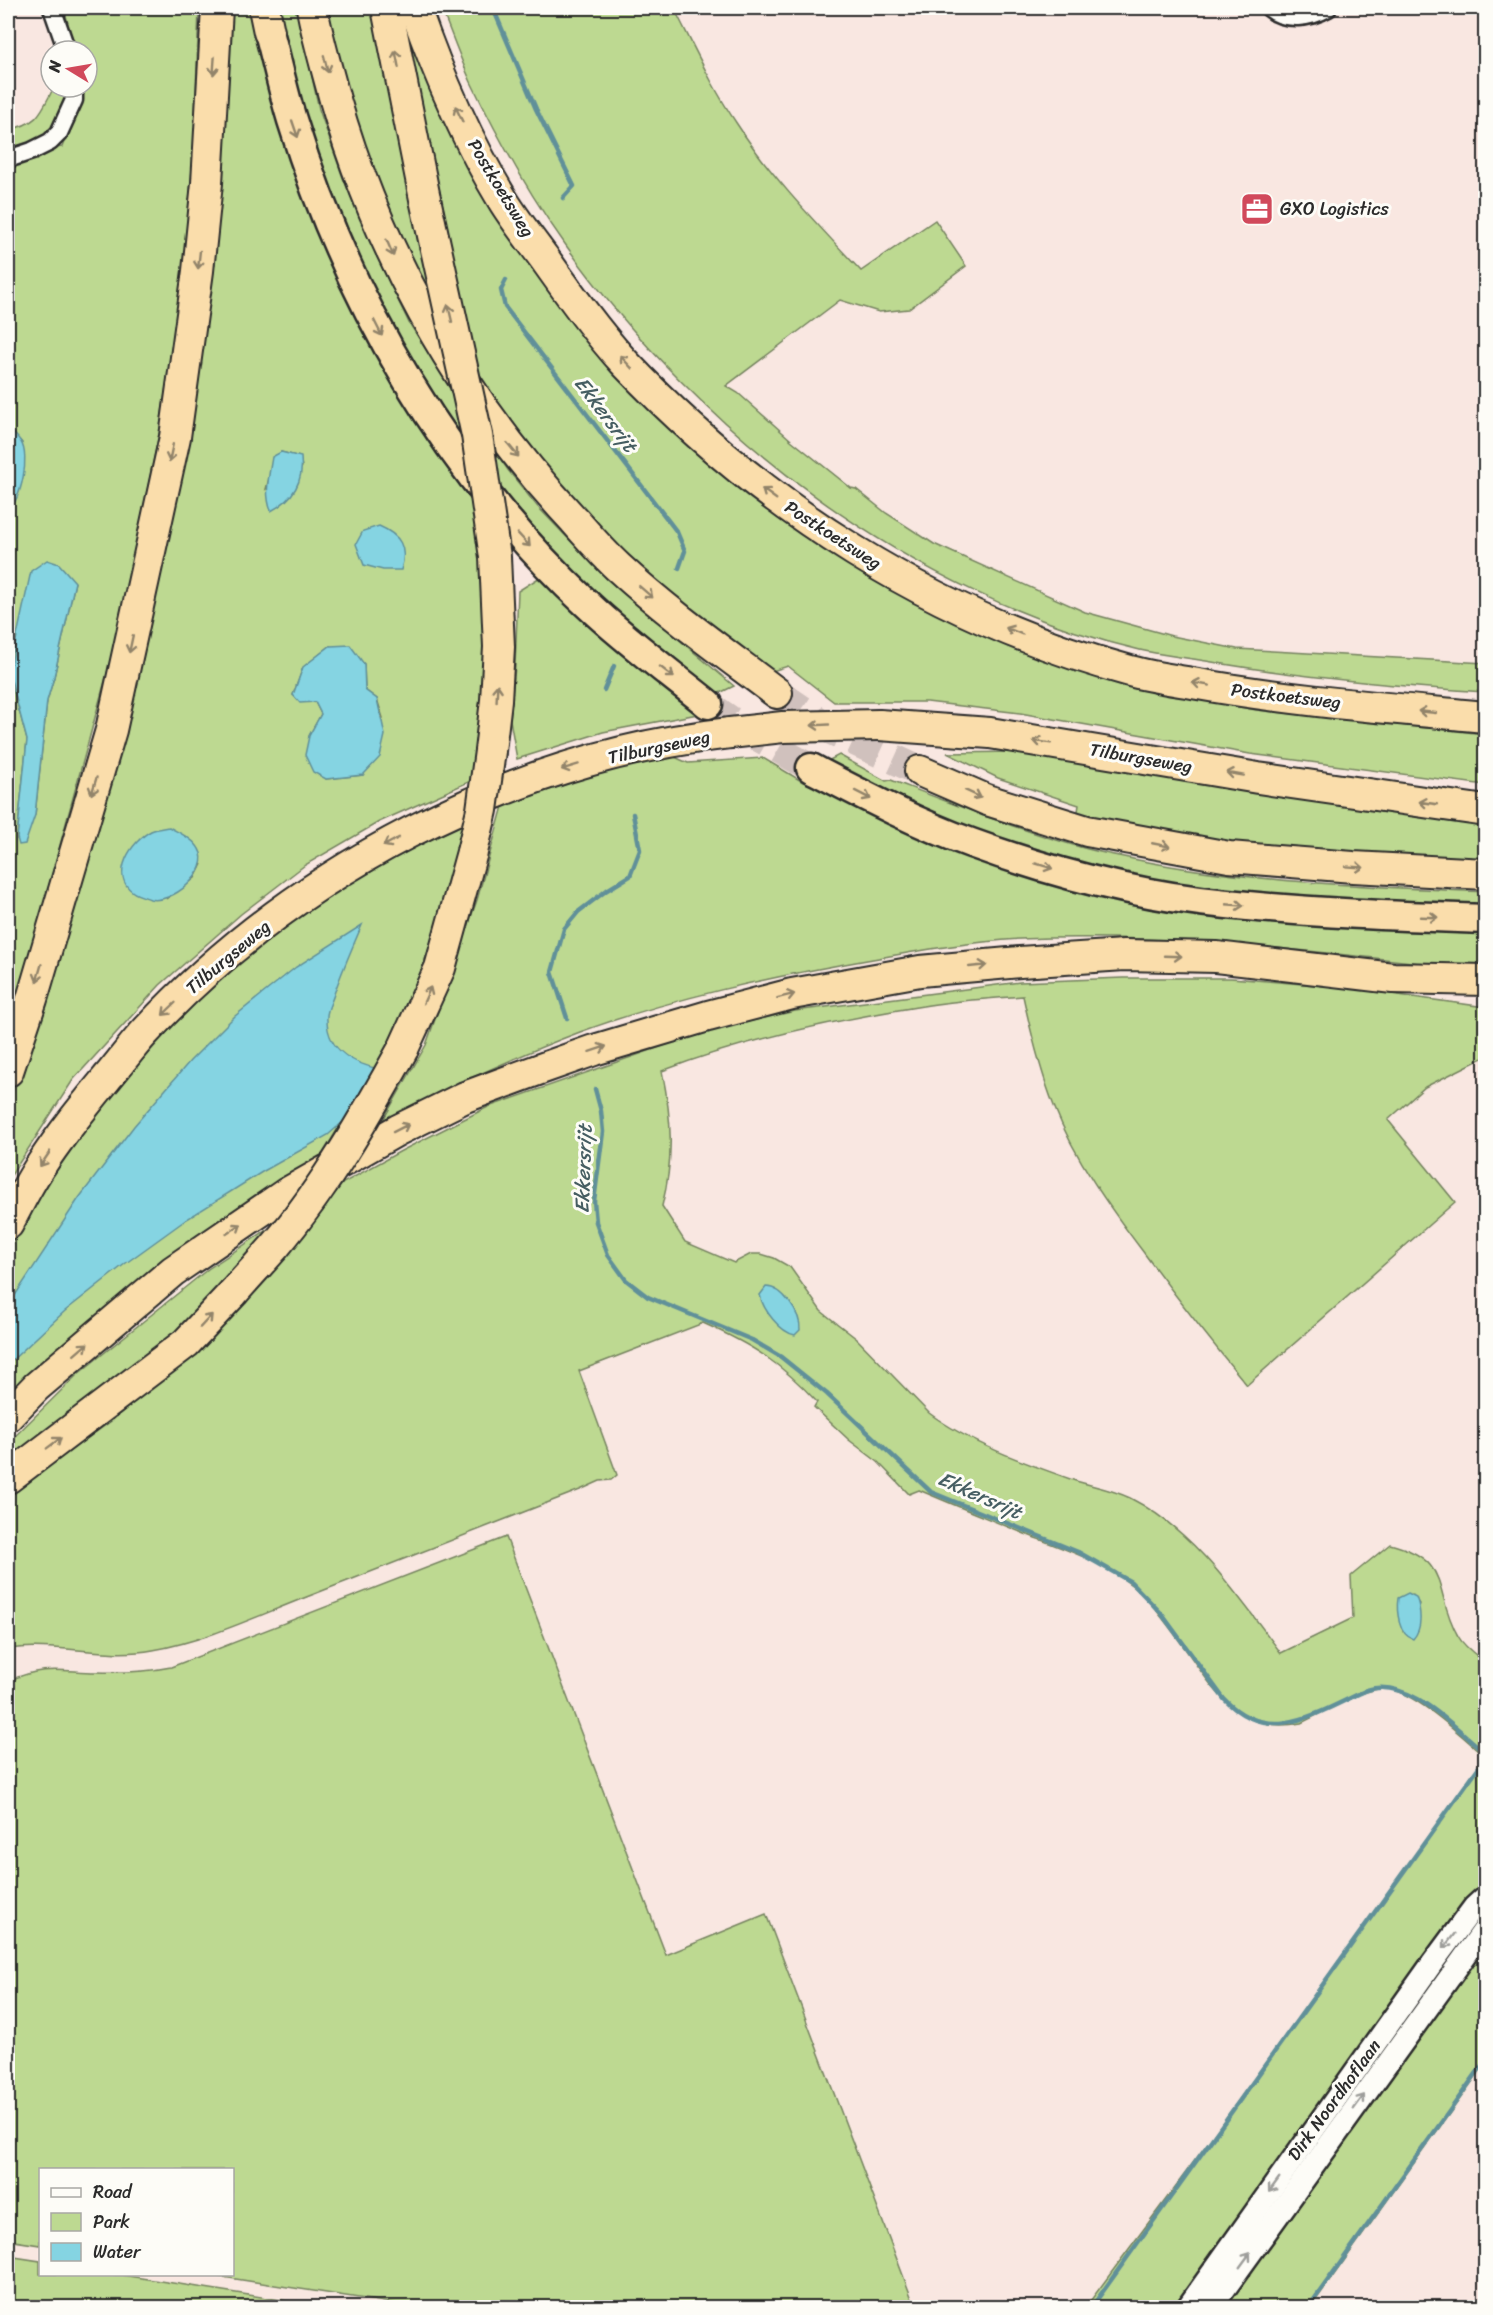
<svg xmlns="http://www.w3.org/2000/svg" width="1493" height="2315" font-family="Sriracha,sans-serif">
  <rect width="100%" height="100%" fill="#f9e7e1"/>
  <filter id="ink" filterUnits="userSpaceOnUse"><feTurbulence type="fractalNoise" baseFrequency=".0167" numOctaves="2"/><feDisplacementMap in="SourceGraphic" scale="12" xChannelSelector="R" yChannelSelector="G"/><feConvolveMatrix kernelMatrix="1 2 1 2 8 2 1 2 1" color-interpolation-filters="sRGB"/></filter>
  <g filter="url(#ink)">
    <g fill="#bdd991" stroke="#74825e" stroke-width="1.5" fill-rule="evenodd">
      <path d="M 64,8 L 199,8 L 194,147 L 183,270 L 159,434 L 114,648 L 8,1035 L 8,509 L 11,506 L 22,443 L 8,428 L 8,167 L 37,159 L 55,148 L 62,147 L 79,103 L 80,87 L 87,87 L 87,51 L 75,51 ZM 75,582 L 54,677 L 47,701 L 35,815 L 17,838 L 27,740 L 11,680 Z"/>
      <path d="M 229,8 L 253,8 L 281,120 L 480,502 L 487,590 L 484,709 L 473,780 L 379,822 L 305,865 L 241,914 L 160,985 L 73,1080 L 8,1180 L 8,1106 L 63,944 L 142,653 ZM 281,452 L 300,457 L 302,467 L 266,489 L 270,475 ZM 330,646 L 364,664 L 365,690 L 377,699 L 383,718 L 363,775 L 326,779 L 309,736 L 321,714 L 315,702 L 293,695 L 303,668 ZM 202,864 L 195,878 L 166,899 Z"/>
      <path d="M 272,8 L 297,8 L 319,109 L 343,178 L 378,259 L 409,323 L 452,389 L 508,470 L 537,506 L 606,578 L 734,686 L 709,698 L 646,646 L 514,513 L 391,335 L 323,185 Z"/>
      <path d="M 323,8 L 383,8 L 409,191 L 419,248 L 450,240 L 405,27 L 409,18 L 440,98 L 712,462 L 1130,685 L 1256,710 L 1485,734 L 1485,785 L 1250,754 L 1020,713 L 927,702 L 834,702 L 788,666 L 769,672 L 626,557 L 498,412 L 450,337 L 368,169 Z"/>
      <path d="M 441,8 L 674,8 C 694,47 712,87 737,124 C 772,178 817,224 861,271 L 935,220 L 966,266 L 909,309 L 879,312 L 840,300 L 726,386 L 738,393 L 791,440 L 851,488 L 856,489 L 886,513 L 934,544 L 1085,612 L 1172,636 L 1237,649 L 1485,663 L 1485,692 C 1392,686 1298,677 1206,661 C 1184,657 1161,655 1140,650 C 913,597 698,432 565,244 C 529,194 498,138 471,82 C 460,58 451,32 441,8 Z"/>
      <path d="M 54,87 L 66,87 C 66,130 45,140 8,148 L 8,130 C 39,123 40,114 54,87 Z"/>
      <path d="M 545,574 L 703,713 L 603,732 L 517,759 L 510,720 L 515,666 L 518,591 Z"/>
      <path d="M 1014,752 L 1485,824 L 1485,865 L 1230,848 L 1077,817 L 1079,805 L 998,778 L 947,753 Z"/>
      <path d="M 670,755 L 688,763 L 763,758 L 803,782 L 922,831 L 968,857 L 1071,890 L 1485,928 L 1485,970 C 1331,954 1176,932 1020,939 C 969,942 917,951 867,960 C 770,977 673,998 580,1032 C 513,1057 448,1089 383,1120 L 426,1045 L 477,900 L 503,806 L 584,778 Z"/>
      <path d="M 839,755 L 886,781 L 891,780 C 953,804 1015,829 1080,847 C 1097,852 1115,855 1133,859 C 1249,883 1368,886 1485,892 L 1485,908 L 1227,896 L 1080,870 L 973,836 L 818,766 Z"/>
      <path d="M 465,823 L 449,894 L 400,1027 L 320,1158 L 8,1397 L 8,1250 L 55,1173 L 104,1103 L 183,1014 L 257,947 L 325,899 L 396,856 Z"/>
      <path d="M 1123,978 L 1231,978 L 1340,987 L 1485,1007 L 1485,1057 L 1425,1087 L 1388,1120 L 1455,1202 L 1247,1385 C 1211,1342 1177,1298 1144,1253 C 1109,1207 1075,1159 1054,1106 C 1040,1070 1031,1033 1023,996 C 990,999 956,1000 923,1006 C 834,1020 746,1039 662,1071 C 672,1119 674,1159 662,1206 L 685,1242 L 734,1263 L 751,1254 L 761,1254 L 774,1258 L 790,1267 L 821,1311 L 857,1339 L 929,1413 C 969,1443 1025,1463 1073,1480 C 1091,1486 1112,1489 1130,1498 C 1195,1531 1238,1596 1281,1653 L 1353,1618 L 1351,1576 L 1390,1544 C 1454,1561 1432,1591 1458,1636 C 1464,1647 1476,1655 1485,1662 L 1485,1756 C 1462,1737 1407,1683 1378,1689 C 1351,1694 1325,1712 1301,1723 C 1246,1733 1224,1704 1195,1663 C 1178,1639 1162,1615 1142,1594 C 1111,1564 1064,1549 1025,1534 C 989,1519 954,1505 919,1490 L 909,1494 L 878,1462 L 849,1440 L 814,1407 L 817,1402 C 780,1362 752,1345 703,1323 L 579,1371 L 617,1475 L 611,1480 L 600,1481 L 580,1490 C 488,1526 396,1562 304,1598 C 255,1617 205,1641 153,1650 C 104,1659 57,1642 8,1649 L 8,1496 L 114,1419 L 203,1343 L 266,1280 L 343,1183 L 401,1151 L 488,1107 L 700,1033 L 795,1011 L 1020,982 ZM 1412,1594 L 1419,1604 L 1403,1631 L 1398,1606 Z"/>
      <path d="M 274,1225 L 197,1319 L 8,1469 L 8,1443 L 78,1374 L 208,1269 Z"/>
      <path d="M 506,1537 L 666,1955 L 766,1914 L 915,2307 L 417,2307 L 210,2275 L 232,2274 L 232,2170 L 40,2170 L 40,2245 L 8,2240 L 8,1681 C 44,1665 59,1671 96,1672 C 121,1673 146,1672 171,1667 Z"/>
      <path d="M 1485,1757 L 1484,1890 L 1182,2307 L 1085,2308 L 1210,2140 Z"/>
      <path d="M 1485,1935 L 1485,2064 L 1311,2307 L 1217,2308 Z"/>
      <path d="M 8,2256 L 40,2261 L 40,2274 L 122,2275 L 325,2307 L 25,2307 L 8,2305 Z"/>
    </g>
    <g fill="#85d4e2" stroke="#619099" stroke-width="1.5">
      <path d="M 8,428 C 12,432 18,437 21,442 C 30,456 22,499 8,509 L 8,473 L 11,457 L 8,449 Z"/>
      <path d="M 281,452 L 301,457 C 304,482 292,500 271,511 C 264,493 269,476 272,457 Z"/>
      <path d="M 379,526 C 400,535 408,547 401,570 L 383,570 L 364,565 L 356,544 L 363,531 Z"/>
      <path d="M 47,560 L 59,564 L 75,582 L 54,677 L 47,701 L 35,815 L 25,844 L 19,845 L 17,838 L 27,740 L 11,680 L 10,668 L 31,571 Z"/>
      <path d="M 350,645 L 364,664 L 365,690 L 377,699 L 385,735 L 380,757 L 363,775 L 326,779 L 313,772 L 305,755 L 309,736 L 321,714 L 315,702 L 300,703 L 293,695 L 303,667 L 330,646 Z"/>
      <path d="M 169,827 C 179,833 193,838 199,849 C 213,872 170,905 150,899 C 145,897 137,895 133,892 C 109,875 132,841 151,831 C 156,829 163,828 169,827 Z"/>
      <path d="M 362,925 C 352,948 342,971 334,994 C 332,1001 327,1010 327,1016 C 325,1058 368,1069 400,1072 L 328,1135 L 262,1172 L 187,1219 L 126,1263 L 65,1311 L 8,1364 L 8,1306 L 79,1198 L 134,1126 L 190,1061 L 235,1016 L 296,967 Z"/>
      <path d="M 766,1287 C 783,1287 801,1314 800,1330 L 795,1335 C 780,1332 763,1310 760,1295 Z"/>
      <path d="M 1408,1593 L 1416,1597 C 1421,1610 1423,1628 1413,1639 C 1399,1635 1396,1611 1398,1598 Z"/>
    </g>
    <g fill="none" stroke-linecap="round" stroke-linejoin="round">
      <g stroke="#619099" stroke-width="4.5">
        <path d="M 493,8 L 536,109 L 574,186 L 563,198"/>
        <path d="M 506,280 L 501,290 L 505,307 L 677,532 L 685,551 L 679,568"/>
        <path d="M 604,690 L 614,666"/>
        <path d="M 567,1018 L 552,972 L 564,929 L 578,912 L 607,890 L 630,876 L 640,850 L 633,814"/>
        <path d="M 595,1089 L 601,1111 L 603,1132 L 594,1201 L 596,1222 L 608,1255 L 626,1280 L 648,1297 L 752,1340 L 781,1357 L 827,1394 L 931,1492 L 1078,1552 L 1131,1582 L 1161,1613 L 1224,1699 C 1269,1747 1319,1712 1367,1690 C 1409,1676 1455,1729 1486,1753"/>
        <path d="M 1091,2308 L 1478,1768"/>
        <path d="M 1308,2308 L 1486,2060"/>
      </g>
      <path stroke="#d0c1bd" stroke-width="28" stroke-dasharray="28 14" stroke-linecap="butt" d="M 708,704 L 750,733 L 811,768"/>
      <path stroke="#d0c1bd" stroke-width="30" stroke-dasharray="30 15" stroke-linecap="butt" d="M 777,693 L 831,730 L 920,771"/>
      <g stroke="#2b2b2b" stroke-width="21">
        <g id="minor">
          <path d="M 52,8 L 67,51"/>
          <path d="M 1269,8 C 1286,22 1310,18 1328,8"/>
          <path d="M 8,159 L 32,151 L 50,142 L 59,133 L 74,100 L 74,87"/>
        </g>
      </g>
      <g stroke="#2b2b2b" stroke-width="26">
        <g id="tertiary">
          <path d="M 1187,2308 L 1431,1965 L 1474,1907 L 1486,1896"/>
          <path d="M 1211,2308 L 1486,1927"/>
        </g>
      </g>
      <g stroke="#2b2b2b" stroke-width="33">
        <g id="trunk">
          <path d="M 269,32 C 277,61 283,91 292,120 C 347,300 447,473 586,603 C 624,639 667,671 708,704"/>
          <path d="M 811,768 C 863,795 916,823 971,843 C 1053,873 1141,896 1227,904 C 1313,913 1399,916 1486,919"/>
        </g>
      </g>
      <g stroke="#2b2b2b" stroke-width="34">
        <g id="motorway">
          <path d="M 264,8 L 269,32"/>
          <path d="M 312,8 C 316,30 322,52 328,74 C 371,241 457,395 574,520 C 588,536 602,552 618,567 C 668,613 723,652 777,693"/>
          <path d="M 387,8 L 425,199"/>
          <path d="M 415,8 C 438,74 467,141 504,202 C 516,221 530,239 544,258 C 569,293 595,330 624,362 C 761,507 936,619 1130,671 C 1152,677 1175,680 1198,684 C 1293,701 1389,708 1486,717"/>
          <path d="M 879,725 L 990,733 L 1258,778 L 1486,811"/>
          <path d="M 490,751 L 496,700 L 499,647 L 495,557"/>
          <path d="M 920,771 L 987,800 L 1087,831 L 1229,857 L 1353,867 L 1486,874"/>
          <path d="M 403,1049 L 440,968 L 472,852"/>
          <path d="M 8,1071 L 32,999 L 111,730 L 175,437 L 198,271 L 207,183 L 217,8"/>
          <path d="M 8,1224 C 18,1205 28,1184 41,1165 C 61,1134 84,1106 107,1078 C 120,1063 132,1046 145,1032 C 293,872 512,757 730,733"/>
          <path d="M 8,1416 L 36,1387 L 173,1271 L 287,1193 L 398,1130 L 465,1097 L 543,1068 L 594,1050 L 708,1016 L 792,994 L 920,971 L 1020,962 L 1124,955 L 1216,957 L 1393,978 L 1486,980"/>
          <path d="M 8,1478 L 186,1343 L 233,1293"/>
        </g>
      </g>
      <use href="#minor" stroke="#fdfcf7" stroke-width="16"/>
      <use href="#tertiary" stroke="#fdfcf7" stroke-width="21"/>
      <use href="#trunk" stroke="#faddab" stroke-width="28"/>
      <use href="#motorway" stroke="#faddab" stroke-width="30"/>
      <g stroke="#2b2b2b" stroke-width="34" stroke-linecap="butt">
        <g id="motorway-bridge">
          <path d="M 425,199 L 477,435 L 495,557"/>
          <path d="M 730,733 L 783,727 L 879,725"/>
          <path d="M 472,852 L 482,810 L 490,751"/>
          <path d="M 233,1293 C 247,1277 262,1261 276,1245 C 326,1186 366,1116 403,1049"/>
        </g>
      </g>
      <use href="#motorway-bridge" stroke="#faddab" stroke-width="30"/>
    </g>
    <defs><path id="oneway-shaft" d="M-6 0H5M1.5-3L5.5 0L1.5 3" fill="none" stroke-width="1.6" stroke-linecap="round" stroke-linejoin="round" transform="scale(1.5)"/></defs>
    <g stroke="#92846b">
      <use href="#oneway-shaft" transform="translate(397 59) rotate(-101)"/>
      <use href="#oneway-shaft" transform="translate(326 64) rotate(76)"/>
      <use href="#oneway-shaft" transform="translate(214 66) rotate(94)"/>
      <use href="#oneway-shaft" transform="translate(459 114) rotate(-115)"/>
      <use href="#oneway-shaft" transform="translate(295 129) rotate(71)"/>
      <use href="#oneway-shaft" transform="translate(390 248) rotate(67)"/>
      <use href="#oneway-shaft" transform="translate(199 260) rotate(96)"/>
      <use href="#oneway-shaft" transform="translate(450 313) rotate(-103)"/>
      <use href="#oneway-shaft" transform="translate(378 328) rotate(63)"/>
      <use href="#oneway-shaft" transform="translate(626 362) rotate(-133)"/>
      <use href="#oneway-shaft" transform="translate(513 450) rotate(51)"/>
      <use href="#oneway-shaft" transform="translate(171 453) rotate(102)"/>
      <use href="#oneway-shaft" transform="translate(769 494) rotate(-144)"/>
      <use href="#oneway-shaft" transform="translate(524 540) rotate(47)"/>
      <use href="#oneway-shaft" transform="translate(646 592) rotate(41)"/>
      <use href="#oneway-shaft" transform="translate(1014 631) rotate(-158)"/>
      <use href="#oneway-shaft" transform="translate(131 644) rotate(102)"/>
      <use href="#oneway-shaft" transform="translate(667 672) rotate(38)"/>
      <use href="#oneway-shaft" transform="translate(1201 684) rotate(-170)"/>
      <use href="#oneway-shaft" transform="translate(497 693) rotate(-87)"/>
      <use href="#oneway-shaft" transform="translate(1427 712) rotate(-174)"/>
      <use href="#oneway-shaft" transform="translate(820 725) rotate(177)"/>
      <use href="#oneway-shaft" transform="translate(1042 742) rotate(-171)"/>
      <use href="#oneway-shaft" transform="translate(570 767) rotate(163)"/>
      <use href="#oneway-shaft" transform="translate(1235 774) rotate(-170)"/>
      <use href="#oneway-shaft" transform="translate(94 786) rotate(107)"/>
      <use href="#oneway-shaft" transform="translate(973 794) rotate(25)"/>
      <use href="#oneway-shaft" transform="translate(863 795) rotate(27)"/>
      <use href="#oneway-shaft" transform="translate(1428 803) rotate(-172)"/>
      <use href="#oneway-shaft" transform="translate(391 842) rotate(152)"/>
      <use href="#oneway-shaft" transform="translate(1161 845) rotate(11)"/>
      <use href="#oneway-shaft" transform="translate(1044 866) rotate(17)"/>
      <use href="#oneway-shaft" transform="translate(1355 867) rotate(4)"/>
      <use href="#oneway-shaft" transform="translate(1235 905) rotate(5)"/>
      <use href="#oneway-shaft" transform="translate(1429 917) rotate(2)"/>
      <use href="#oneway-shaft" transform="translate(1173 956) rotate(2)"/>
      <use href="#oneway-shaft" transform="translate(978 966) rotate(-6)"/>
      <use href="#oneway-shaft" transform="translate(39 973) rotate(106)"/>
      <use href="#oneway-shaft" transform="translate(427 995) rotate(-66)"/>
      <use href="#oneway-shaft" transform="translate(786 996) rotate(-14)"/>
      <use href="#oneway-shaft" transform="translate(169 1009) rotate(136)"/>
      <use href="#oneway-shaft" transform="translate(598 1049) rotate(-18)"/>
      <use href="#oneway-shaft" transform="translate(401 1128) rotate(-27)"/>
      <use href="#oneway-shaft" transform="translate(45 1159) rotate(124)"/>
      <use href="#oneway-shaft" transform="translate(234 1229) rotate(-34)"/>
      <use href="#oneway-shaft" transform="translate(206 1321) rotate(-47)"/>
      <use href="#oneway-shaft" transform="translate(81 1349) rotate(-41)"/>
      <use href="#oneway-shaft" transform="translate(54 1443) rotate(-37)"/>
    </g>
    <g stroke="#9e9e9b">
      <use href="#oneway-shaft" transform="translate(1449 1941) rotate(127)"/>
      <use href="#oneway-shaft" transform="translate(1359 2102) rotate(-54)"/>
      <use href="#oneway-shaft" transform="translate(1274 2185) rotate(126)"/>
      <use href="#oneway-shaft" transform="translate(1245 2260) rotate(-54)"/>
    </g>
  </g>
  <defs>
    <g id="office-square" transform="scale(1.725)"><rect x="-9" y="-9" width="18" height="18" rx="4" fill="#d1495b" stroke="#fdfcf7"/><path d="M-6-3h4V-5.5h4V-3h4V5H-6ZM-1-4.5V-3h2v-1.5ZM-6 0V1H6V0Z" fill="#fff"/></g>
  </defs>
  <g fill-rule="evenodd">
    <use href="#office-square" x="1257" y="209"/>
  </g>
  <g text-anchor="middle" stroke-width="6" stroke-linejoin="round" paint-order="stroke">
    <g font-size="18" fill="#2b2b2b" stroke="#fdfcf7">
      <text transform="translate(501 188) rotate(59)" y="6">Postkoetsweg</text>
      <text transform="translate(833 535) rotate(33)" y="6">Postkoetsweg</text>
      <text transform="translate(1286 696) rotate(7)" y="6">Postkoetsweg</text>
      <text transform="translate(659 747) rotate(-12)" y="6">Tilburgseweg</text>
      <text transform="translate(1141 758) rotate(10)" y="6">Tilburgseweg</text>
      <text transform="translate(228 957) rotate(-40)" y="6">Tilburgseweg</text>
      <text transform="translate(1334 2100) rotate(-54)" y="6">Dirk Noordhoflaan</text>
    </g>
    <g font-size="18" fill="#2b2b2b" stroke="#fdfcf7" text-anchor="start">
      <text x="1280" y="215">GXO Logistics</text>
    </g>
    <g font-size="20" font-style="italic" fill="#465e62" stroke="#fdfcf7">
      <text transform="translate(606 414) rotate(53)" y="7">Ekkersrijt</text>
      <text transform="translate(583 1169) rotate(-88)" y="7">Ekkersrijt</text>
      <text transform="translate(980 1495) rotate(24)" y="7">Ekkersrijt</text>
    </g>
  </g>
  <rect width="1493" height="2315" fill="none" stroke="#fdfcf7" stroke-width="30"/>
  <rect x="15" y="15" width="1463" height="2285" fill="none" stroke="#2b2b2b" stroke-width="2" filter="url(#ink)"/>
  <rect x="39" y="2168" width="195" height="108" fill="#fdfcf7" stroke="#a9a8a5" stroke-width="1.5"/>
  <rect x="51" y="2188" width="30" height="9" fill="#fdfcf7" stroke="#a9a8a5" stroke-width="1.5"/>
  <text x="93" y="2198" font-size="18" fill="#2b2b2b">Road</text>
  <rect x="51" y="2213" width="30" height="18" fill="#bdd991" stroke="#a9a8a5" stroke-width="1.5"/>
  <text x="93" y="2228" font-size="18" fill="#2b2b2b">Park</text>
  <rect x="51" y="2243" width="30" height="18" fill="#85d4e2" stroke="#a9a8a5" stroke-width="1.5"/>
  <text x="93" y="2258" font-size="18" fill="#2b2b2b">Water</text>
  <g transform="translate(69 69) rotate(281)"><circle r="28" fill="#fdfcf7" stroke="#a9a8a5" stroke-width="1.5"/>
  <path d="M0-4.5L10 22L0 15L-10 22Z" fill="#d1495b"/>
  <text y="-9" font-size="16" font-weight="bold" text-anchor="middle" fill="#2b2b2b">N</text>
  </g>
</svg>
